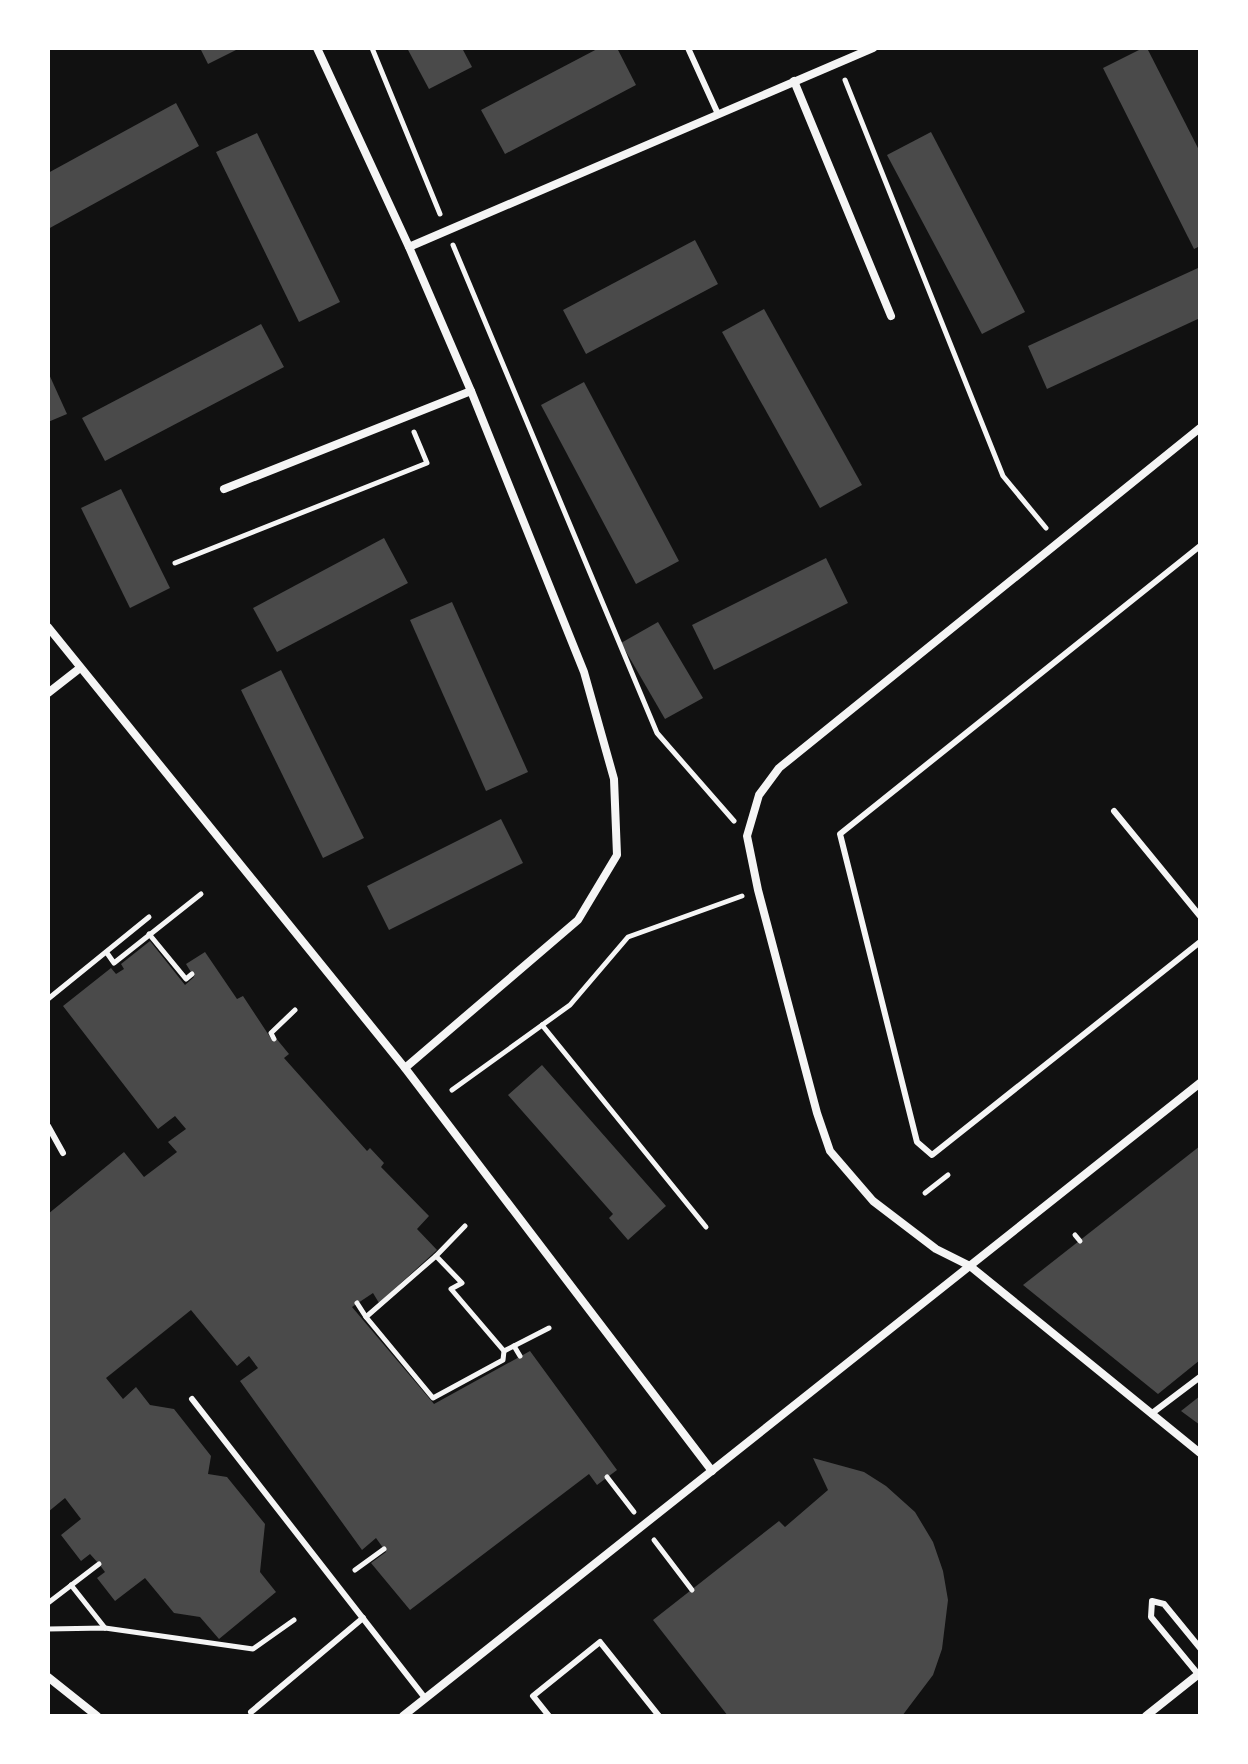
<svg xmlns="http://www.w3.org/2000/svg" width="1248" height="1764" font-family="'Golos Text',sans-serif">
  <rect width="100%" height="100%" fill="#111"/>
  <g fill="#4a4a4a">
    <path d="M 200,48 L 240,48 L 208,64 Z"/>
    <path d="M 407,48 L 462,48 L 472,67 L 429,89 Z"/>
    <path d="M 599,48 L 617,48 L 636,85 L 505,154 L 481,110 Z"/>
    <path d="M 1143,48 L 1147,48 L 1200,152 L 1200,246 L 1194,249 L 1103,68 Z"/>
    <path d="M 176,103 L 199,146 L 48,229 L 48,173 Z"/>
    <path d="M 931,132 L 1025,312 L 982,334 L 887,155 Z"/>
    <path d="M 257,133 L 340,302 L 299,322 L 216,152 Z"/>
    <path d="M 695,240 L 718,284 L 586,354 L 563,310 Z"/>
    <path d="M 1198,268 L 1200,318 L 1047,389 L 1028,346 Z"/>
    <path d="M 764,309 L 862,485 L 820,508 L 722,332 Z"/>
    <path d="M 261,324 L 284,367 L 105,461 L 82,418 Z"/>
    <path d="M 48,372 L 67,414 L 48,422 Z"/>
    <path d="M 584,382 L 679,561 L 636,584 L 541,405 Z"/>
    <path d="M 121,489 L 170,588 L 130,608 L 81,508 Z"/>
    <path d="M 384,538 L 408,583 L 277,652 L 253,608 Z"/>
    <path d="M 826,558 L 848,603 L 714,670 L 692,625 Z"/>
    <path d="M 452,602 L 528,772 L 486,791 L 410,620 Z"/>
    <path d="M 658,622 L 703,698 L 665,719 L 621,643 Z"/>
    <path d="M 281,670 L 364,838 L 323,858 L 241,690 Z"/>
    <path d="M 501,819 L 523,863 L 389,930 L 367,886 Z"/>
    <path d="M 150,941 L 185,985 L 194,977 L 186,964 L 205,952 L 237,999 L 243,996 L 272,1040 L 275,1037 L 289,1054 L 284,1058 L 367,1151 L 370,1148 L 384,1163 L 381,1167 L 429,1216 L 417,1229 L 437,1250 L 379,1303 L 373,1293 L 352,1307 L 434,1404 L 530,1351 L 617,1470 L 597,1485 L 589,1474 L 410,1610 L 371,1563 L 386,1552 L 376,1538 L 362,1550 L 240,1381 L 258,1368 L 249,1356 L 237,1366 L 191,1310 L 106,1378 L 123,1399 L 136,1387 L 150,1405 L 174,1409 L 211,1456 L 208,1474 L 227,1477 L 265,1524 L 260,1572 L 276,1592 L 219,1639 L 200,1617 L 174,1613 L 145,1578 L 115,1601 L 97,1578 L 105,1572 L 99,1564 L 90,1554 L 81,1561 L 61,1535 L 81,1519 L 65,1498 L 48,1512 L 48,1214 L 124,1152 L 144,1177 L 177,1152 L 168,1142 L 186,1129 L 175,1116 L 158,1129 L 63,1006 L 111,968 L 116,974 L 124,969 L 121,964 Z"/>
    <path d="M 542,1065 L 666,1206 L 628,1240 L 609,1218 L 613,1214 L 508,1095 Z"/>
    <path d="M 1200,1146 L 1200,1360 L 1158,1394 L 1023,1285 Z"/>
    <path d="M 1200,1396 L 1200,1425 L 1181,1411 Z"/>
    <path d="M 813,1458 L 864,1472 L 886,1486 L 915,1512 L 933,1542 L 943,1571 L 948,1600 L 942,1649 L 933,1675 L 902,1716 L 728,1716 L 653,1620 L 779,1521 L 785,1527 L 828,1490 Z"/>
  </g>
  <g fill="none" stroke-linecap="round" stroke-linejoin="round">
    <g stroke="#f5f5f5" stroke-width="5">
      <path d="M 372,48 L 440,214"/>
      <path d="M 845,80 L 1003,476 L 1046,528"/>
      <path d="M 453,245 L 657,733 L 734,821"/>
      <path d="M 175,563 L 427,463 L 414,432"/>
      <path d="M 149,934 L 186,979 L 192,974"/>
      <path d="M 107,953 L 114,963 L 201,894"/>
      <path d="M 48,999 L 149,917"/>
      <path d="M 542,1025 L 706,1227"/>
      <path d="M 274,1039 L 271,1033 L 295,1010"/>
      <path d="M 452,1090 L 570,1005 L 628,937 L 742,896"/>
      <path d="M 925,1193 L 948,1175"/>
      <path d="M 465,1226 L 436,1256 L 462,1283 L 451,1289 L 504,1351 L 549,1328"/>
      <path d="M 1075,1235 L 1080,1241"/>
      <path d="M 436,1256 L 366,1317 L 433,1398 L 503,1360 L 504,1351"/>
      <path d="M 357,1303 L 366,1317"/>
      <path d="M 514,1346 L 520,1356"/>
      <path d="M 607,1477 L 634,1512"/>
      <path d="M 654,1540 L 692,1590"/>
      <path d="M 355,1570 L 384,1549"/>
      <path d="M 71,1585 L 105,1628"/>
      <path d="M 48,1603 L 99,1564"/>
      <path d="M 48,1629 L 105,1628 L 253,1649 L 294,1620"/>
    </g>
    <g stroke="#f5f5f5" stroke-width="6">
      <path d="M 688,48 L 718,114"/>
      <path d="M 1200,546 L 840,834 L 917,1142 L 932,1155 L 1200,942"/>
      <path d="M 1114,811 L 1200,916"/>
      <path d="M 48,1126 L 63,1153"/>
      <path d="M 192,1399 L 425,1698"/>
      <path d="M 1151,1414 L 1200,1377"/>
      <path d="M 1198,1674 L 1151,1617 L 1152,1601 L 1164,1604 L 1200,1648"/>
      <path d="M 251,1712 L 363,1618"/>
      <path d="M 549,1716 L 533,1696 L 600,1642 L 659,1716"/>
    </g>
    <g stroke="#f5f5f5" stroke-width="8">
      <path d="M 317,48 L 409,247 L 471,391 L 584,672 L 614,779 L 617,855 L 578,920 L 405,1068"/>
      <path d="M 794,81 L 891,316"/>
      <path d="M 409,247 L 873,48"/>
      <path d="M 1200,428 L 779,768 L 759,795 L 747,836 L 758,890 L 817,1113 L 830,1151 L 873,1201 L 936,1249 L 970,1266 L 1200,1453"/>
      <path d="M 224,489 L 471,391"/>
      <path d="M 48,627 L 405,1068 L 712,1471"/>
      <path d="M 48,693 L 80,668"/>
      <path d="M 48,1677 L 97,1716"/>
      <path d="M 403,1716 L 1200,1083"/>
      <path d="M 1146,1716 L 1200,1673"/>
    </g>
  </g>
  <rect width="1248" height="1764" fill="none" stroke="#ffffff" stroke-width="100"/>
</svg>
